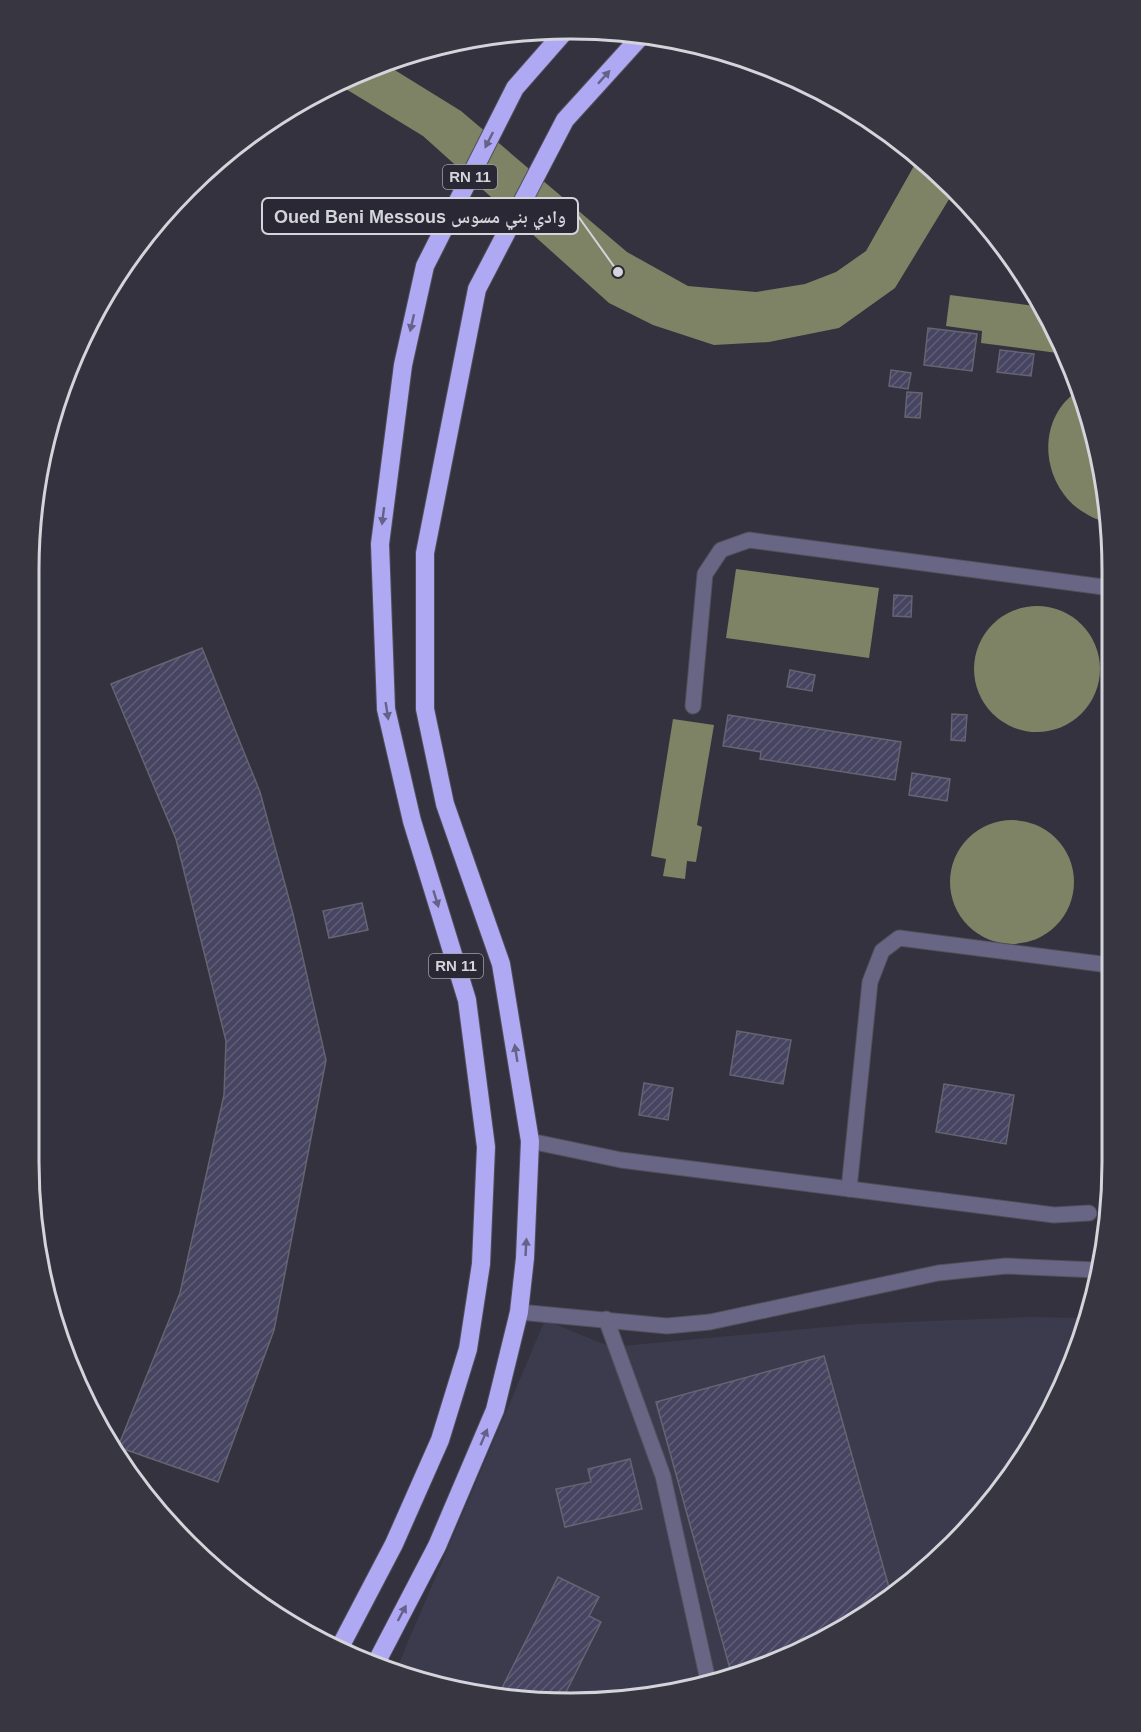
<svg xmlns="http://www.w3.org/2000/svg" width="1141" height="1732" font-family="Arial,'Noto Naskh Arabic',sans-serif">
  <defs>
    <pattern id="building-hatch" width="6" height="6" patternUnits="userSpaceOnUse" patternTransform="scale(1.5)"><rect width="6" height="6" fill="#464460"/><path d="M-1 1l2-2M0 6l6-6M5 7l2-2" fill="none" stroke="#605e76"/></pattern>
  </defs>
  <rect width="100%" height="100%" fill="#33323e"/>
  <path fill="#3c3b4d" d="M 1030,1317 L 1082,1318 L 1057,1401 L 978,1519 L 842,1631 L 710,1685 L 535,1702 L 396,1670 L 545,1320 L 611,1347 L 858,1324 Z"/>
  <g fill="#7d8364">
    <path d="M 385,64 L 461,111 L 627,252 L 688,286 L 756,292 L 805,284 L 836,272 L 866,251 L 919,157 L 928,163 L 954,191 L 895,288 L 839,328 L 769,342 L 714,345 L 653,325 L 609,303 L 423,136 L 336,83 Z"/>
    <path d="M 950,295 L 1042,307 L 1057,331 L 1065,354 L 981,343 L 982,331 L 946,326 Z"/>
    <path d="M 1079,390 L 1094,431 L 1109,522 C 1097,521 1085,514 1076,507 C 1040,477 1037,417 1079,390 Z"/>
    <path d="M 736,569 L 879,588 L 869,658 L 726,638 Z"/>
    <circle cx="1037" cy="669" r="63"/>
    <path d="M 673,719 L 714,725 L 697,825 L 702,827 L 696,862 L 687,861 L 685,879 L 663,876 L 666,859 L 651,856 Z"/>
    <circle cx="1012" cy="882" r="62"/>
  </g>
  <g fill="url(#building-hatch)" stroke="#656472" stroke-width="1.5">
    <path d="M 928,328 L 977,334 L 972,371 L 924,365 Z"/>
    <path d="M 1000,350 L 1034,354 L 1031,376 L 997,372 Z"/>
    <path d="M 891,370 L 911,373 L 908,389 L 889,386 Z"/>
    <path d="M 907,392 L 922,393 L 920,418 L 905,417 Z"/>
    <path d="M 894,595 L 912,596 L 911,617 L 893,616 Z"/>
    <path d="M 202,648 L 260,792 L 293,914 L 326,1060 L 274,1330 L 218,1482 L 118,1447 L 180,1293 L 224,1095 L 226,1041 L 176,839 L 111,684 Z"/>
    <path d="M 790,670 L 815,675 L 812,691 L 787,687 Z"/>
    <path d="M 952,714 L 967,715 L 965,741 L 951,740 Z"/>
    <path d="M 728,715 L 901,742 L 895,780 L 760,759 L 761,752 L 723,746 Z"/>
    <path d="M 912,773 L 950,779 L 947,801 L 909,795 Z"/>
    <path d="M 362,903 L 368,930 L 329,938 L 323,911 Z"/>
    <path d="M 737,1031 L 791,1040 L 783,1084 L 730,1075 Z"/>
    <path d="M 644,1083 L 673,1088 L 668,1120 L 639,1115 Z"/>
    <path d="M 944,1084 L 1014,1095 L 1006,1144 L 936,1132 Z"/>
    <path d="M 824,1356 L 890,1591 L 842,1631 L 732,1676 L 656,1402 Z"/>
    <path d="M 630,1459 L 642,1509 L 565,1527 L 556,1489 L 591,1482 L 588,1469 Z"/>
    <path d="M 558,1577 L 599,1597 L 589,1616 L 601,1622 L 562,1700 L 535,1702 L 499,1694 Z"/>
  </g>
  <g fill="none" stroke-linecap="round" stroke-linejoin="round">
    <g stroke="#504f5a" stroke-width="17">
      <g id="minor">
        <path d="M 693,706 L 705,574 L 721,550 L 749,540 L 1111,588"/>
        <path d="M 530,1141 L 621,1160 L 1054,1215 L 1089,1213"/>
        <path d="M 849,1189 L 870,982 L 882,951 L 899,938 L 1109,965"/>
        <path d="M 519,1312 L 667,1326 L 710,1322 L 938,1273 L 1006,1266 L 1096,1270"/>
        <path d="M 606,1319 L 663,1476 L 709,1685"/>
      </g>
    </g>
    <g stroke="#504f5a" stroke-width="20">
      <g id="highway">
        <path d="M 339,1649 L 394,1544 L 440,1440 L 468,1349 L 481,1264 L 486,1147 L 467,1000 L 412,821 L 386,709 L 380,544 L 403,365 L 425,266 L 515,88 L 565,31"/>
        <path d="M 375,1665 L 437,1546 L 495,1410 L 519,1312 L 525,1258 L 530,1141 L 501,964 L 445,804 L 425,709 L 425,553 L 477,289 L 565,120 L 643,34"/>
      </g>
    </g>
    <use href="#minor" stroke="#686684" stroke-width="15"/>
    <use href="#highway" stroke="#afa8f3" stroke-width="18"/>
  </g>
  <defs><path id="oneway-solid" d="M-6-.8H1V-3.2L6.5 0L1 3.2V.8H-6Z" transform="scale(1.5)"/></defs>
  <g fill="#65628a">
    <use href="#oneway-solid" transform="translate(604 77) rotate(-48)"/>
    <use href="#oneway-solid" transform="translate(489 140) rotate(117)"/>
    <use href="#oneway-solid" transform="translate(412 323) rotate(103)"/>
    <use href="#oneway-solid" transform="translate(383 516) rotate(97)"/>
    <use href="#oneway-solid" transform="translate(387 711) rotate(81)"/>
    <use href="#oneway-solid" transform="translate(436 899) rotate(73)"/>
    <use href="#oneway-solid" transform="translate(516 1053) rotate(-99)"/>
    <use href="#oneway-solid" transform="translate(526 1247) rotate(-87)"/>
    <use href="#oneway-solid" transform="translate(484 1437) rotate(-67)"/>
    <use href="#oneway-solid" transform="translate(402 1613) rotate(-62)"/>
  </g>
  <g text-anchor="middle" stroke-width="4.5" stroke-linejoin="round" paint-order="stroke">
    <g fill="#292834" stroke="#a1a0a9" stroke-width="1.5">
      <rect x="443" y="165" width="54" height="24" rx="4.5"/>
      <rect x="429" y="954" width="54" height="24" rx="4.5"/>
    </g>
    <g font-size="15" font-weight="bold" fill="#d4d4db">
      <text x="470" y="182">RN 11</text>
      <text x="456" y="971">RN 11</text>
    </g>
  </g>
  <path d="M0 0H1141V1732H0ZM570 39H571A531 531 0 0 1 1102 570V1162A531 531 0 0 1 571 1693H570A531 531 0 0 1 39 1162V570A531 531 0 0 1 570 39Z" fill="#373641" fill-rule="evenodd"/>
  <path fill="none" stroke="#d4d4db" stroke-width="3" d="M570 39H571A531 531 0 0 1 1102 570V1162A531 531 0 0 1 571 1693H570A531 531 0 0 1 39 1162V570A531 531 0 0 1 570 39Z"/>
  <path fill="none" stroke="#d4d4db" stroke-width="2" d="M618 272L578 216"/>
  <circle fill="#d4d4db" stroke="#292834" stroke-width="2" cx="618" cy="272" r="6"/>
  <rect fill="#292834" stroke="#d4d4db" stroke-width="2" x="262" y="198" width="316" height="36" rx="6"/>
  <g font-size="18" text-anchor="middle" font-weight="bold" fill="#d4d4db">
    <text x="420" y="223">Oued Beni Messous وادي بني مسوس</text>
  </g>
</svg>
